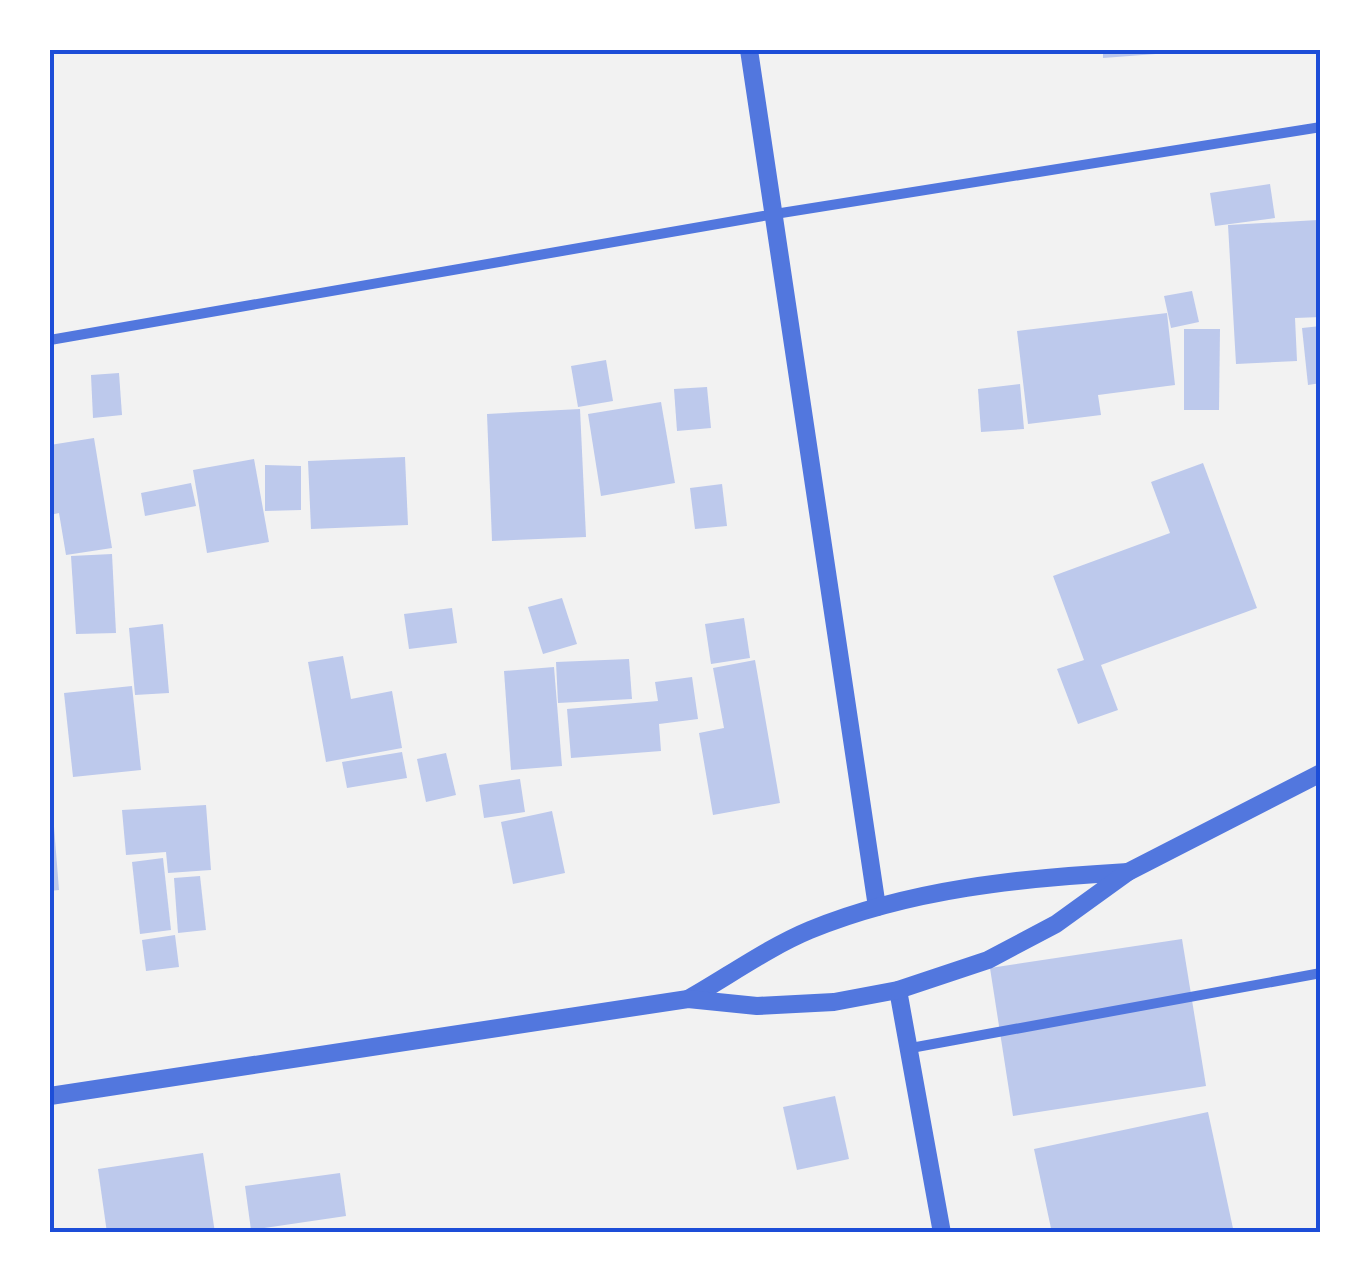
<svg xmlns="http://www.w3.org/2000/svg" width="1371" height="1283" font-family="Rubik,sans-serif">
  <rect width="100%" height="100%" fill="#f2f2f2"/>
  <g fill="#bdc9ec">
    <path d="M 1103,50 L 1169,50 L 1169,53 L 1103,58 Z"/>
    <path d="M 1270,184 L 1275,218 L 1215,226 L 1210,193 Z"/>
    <path d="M 1318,220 L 1321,317 L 1295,318 L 1297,361 L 1236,364 L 1228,225 Z"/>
    <path d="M 1192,291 L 1199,322 L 1171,328 L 1164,296 Z"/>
    <path d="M 1167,313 L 1175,385 L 1098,395 L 1101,415 L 1028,424 L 1017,331 Z"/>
    <path d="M 1321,326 L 1321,383 L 1308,385 L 1302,328 Z"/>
    <path d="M 1184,329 L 1220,329 L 1219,410 L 1184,410 Z"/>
    <path d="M 606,360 L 613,401 L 578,407 L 571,366 Z"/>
    <path d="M 119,373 L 122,415 L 93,418 L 91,375 Z"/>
    <path d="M 1020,384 L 1024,429 L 981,432 L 978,389 Z"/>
    <path d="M 707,387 L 711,428 L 677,431 L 674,389 Z"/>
    <path d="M 661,402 L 675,483 L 601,496 L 588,414 Z"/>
    <path d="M 580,409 L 586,537 L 492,541 L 487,414 Z"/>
    <path d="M 94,438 L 112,548 L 66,555 L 59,513 L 50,515 L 50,445 Z"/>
    <path d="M 405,457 L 408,525 L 311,529 L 308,461 Z"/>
    <path d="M 254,459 L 269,542 L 207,553 L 193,470 Z"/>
    <path d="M 1203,463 L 1257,608 L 1101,665 L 1118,710 L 1078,724 L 1057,669 L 1084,660 L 1053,576 L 1170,533 L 1151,482 Z"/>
    <path d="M 265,465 L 301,466 L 301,510 L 265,511 Z"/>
    <path d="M 191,483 L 196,506 L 145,516 L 141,493 Z"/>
    <path d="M 722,484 L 727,526 L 695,529 L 690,488 Z"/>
    <path d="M 112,554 L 116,633 L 76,634 L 71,556 Z"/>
    <path d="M 562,598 L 577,644 L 543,654 L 528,607 Z"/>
    <path d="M 452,608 L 457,643 L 409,649 L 404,614 Z"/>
    <path d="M 744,618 L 750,658 L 711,664 L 705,624 Z"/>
    <path d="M 163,624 L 169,693 L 135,695 L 129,628 Z"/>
    <path d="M 343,656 L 351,699 L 392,691 L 402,748 L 326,762 L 308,662 Z"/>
    <path d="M 629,659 L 632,699 L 558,703 L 556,662 Z"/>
    <path d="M 755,660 L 780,803 L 713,815 L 699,733 L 724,728 L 713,668 Z"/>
    <path d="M 554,667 L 562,766 L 511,770 L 504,671 Z"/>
    <path d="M 692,677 L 698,719 L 659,724 L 661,751 L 571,758 L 567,709 L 658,701 L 655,682 Z"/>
    <path d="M 132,686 L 141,770 L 73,777 L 64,693 Z"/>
    <path d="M 402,752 L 407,778 L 347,788 L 342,762 Z"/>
    <path d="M 446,753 L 456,795 L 426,802 L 417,759 Z"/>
    <path d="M 520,779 L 525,812 L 484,818 L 479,785 Z"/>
    <path d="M 206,805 L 211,870 L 168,873 L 166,852 L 126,855 L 122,810 Z"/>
    <path d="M 552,811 L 565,873 L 513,884 L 501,822 Z"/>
    <path d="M 50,814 L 53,814 L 59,890 L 50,891 Z"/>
    <path d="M 163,858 L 171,930 L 140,934 L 132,862 Z"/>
    <path d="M 200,876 L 206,930 L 178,933 L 174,878 Z"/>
    <path d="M 175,935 L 179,967 L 146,971 L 142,940 Z"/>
    <path d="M 1182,939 L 1206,1086 L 1013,1116 L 990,968 Z"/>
    <path d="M 835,1096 L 849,1159 L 797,1170 L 783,1107 Z"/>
    <path d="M 1208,1112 L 1234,1233 L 1052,1233 L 1034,1149 Z"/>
    <path d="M 203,1153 L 215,1233 L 107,1233 L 98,1169 Z"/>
    <path d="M 340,1173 L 346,1216 L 251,1230 L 245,1186 Z"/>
  </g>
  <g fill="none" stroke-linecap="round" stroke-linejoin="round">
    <g stroke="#5277de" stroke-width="10">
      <path d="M 50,340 L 775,214 L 1321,127"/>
      <path d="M 911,1048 L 1321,973"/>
    </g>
    <g stroke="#5277de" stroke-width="18">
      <path d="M 749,50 L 877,907"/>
      <path d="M 898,990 L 942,1233"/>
      <path d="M 688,999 C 727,977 769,947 810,930 C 910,889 1021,878 1128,872"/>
      <path d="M 50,1096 L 688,999 L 757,1006 L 834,1002 L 898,990 L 988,960 L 1056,924 L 1128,872 L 1321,773"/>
    </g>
  </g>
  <rect width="1371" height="1283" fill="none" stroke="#ffffff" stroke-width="105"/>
  <rect x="52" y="52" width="1266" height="1178" fill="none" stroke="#1d4ed8" stroke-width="4"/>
</svg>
